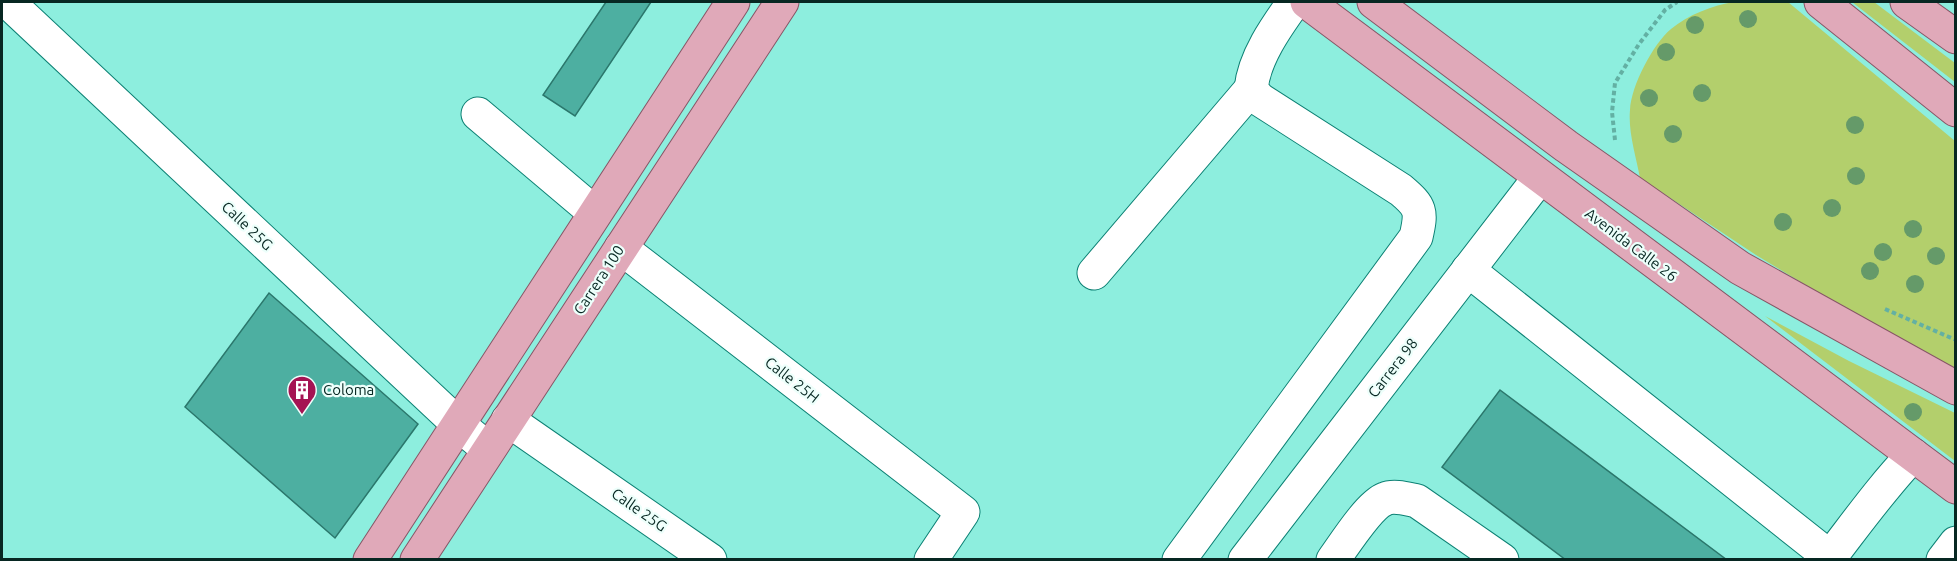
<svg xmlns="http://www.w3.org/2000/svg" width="1957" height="561" font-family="Ubuntu,sans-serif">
  <rect width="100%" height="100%" fill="#8deede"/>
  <g fill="#b3cf6c">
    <path d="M 1734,2 L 1788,2 L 1955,141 L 1955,368 L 1937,360 L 1822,295 L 1756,255 L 1640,178 C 1636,156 1628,132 1630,110 C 1631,86 1653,44 1671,29 C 1688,15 1713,5 1734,2 Z"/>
    <path d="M 1852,2 L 1874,2 L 1955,63 L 1955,82 Z"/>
    <path d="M 1765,316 L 1849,361 L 1955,413 L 1955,461 Z"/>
  </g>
  <g fill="#4dafa1" stroke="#2b776c" stroke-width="1.5">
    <path d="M 606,2 L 651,2 L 575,116 L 543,95 Z"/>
    <path d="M 269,293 L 418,424 L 335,538 L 185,407 Z"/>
    <path d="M 1500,390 L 1727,560 L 1566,560 L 1442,467 Z"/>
  </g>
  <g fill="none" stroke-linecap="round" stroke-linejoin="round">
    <g stroke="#0c8174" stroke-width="35">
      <g id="minor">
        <path d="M 8,2 L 458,424 L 488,449"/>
        <path d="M 478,114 L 595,213"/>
        <path d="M 621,248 L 963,512 L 931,560"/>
        <path d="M 1468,270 L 1822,551 L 1826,560"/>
        <path d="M 1094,273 L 1251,89"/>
        <path d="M 508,420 L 710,560"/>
        <path d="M 1179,560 L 1416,237 C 1422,211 1421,207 1401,190 L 1259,99 L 1251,89 C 1254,58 1276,27 1294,2"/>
        <path d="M 1245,560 L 1540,177"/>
        <path d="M 1333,560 C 1344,545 1369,505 1385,499 C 1394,495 1407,499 1417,501 L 1502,560"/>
        <path d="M 1828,560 C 1856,524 1882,487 1913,455"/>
        <path d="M 1943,560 L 1956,543"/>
      </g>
    </g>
    <g stroke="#875666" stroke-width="35">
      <g id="major">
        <path d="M 1307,2 L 1956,487"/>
        <path d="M 1374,2 L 1566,146 L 1740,268 L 1956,388"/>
        <path d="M 1821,2 L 1956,110"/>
        <path d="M 1907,2 L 1956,37"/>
        <path d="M 370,560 L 733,2"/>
        <path d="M 417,560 L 782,2"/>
      </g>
    </g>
    <g stroke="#63b0a3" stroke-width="4" stroke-dasharray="4.5 3" stroke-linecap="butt">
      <path d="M 1615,140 L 1612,112 L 1615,83 L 1639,44 L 1665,10 L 1677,2"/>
      <path d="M 1885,309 L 1956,340"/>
    </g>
    <use href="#minor" stroke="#fff" stroke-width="33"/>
    <use href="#major" stroke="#e0a9b9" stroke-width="33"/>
  </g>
  <g fill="#659a69">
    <circle cx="1748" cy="19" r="9"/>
    <circle cx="1695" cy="25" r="9"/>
    <circle cx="1666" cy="52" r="9"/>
    <circle cx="1702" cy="93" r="9"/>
    <circle cx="1649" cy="98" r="9"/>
    <circle cx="1855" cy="125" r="9"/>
    <circle cx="1673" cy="134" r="9"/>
    <circle cx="1856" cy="176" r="9"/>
    <circle cx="1832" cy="208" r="9"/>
    <circle cx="1783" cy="222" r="9"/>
    <circle cx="1913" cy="229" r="9"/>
    <circle cx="1883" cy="252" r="9"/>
    <circle cx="1936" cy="256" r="9"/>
    <circle cx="1870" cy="271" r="9"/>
    <circle cx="1915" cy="284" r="9"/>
    <circle cx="1913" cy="412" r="9"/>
  </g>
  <defs>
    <g id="building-pin" transform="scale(1.5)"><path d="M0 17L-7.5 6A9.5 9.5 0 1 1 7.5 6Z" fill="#a51353" stroke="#edfffb"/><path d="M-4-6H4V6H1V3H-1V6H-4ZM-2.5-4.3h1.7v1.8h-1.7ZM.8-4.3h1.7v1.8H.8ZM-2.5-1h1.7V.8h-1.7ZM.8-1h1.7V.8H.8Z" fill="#fff"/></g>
  </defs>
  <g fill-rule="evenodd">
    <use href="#building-pin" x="302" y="390"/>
  </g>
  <g text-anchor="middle" stroke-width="4.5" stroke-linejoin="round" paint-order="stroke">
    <g font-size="15" fill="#072722" stroke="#edfffb">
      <text transform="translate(247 226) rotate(43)" y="5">Calle 25G</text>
      <text transform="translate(1631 245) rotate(37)" y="5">Avenida Calle 26</text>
      <text transform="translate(599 280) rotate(-57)" y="5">Carrera 100</text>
      <text transform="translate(1393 368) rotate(-52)" y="5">Carrera 98</text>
      <text transform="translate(792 380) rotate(38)" y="5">Calle 25H</text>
      <text transform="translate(639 510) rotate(35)" y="5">Calle 25G</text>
    </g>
    <g font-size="15" fill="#072722" stroke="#edfffb" text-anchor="start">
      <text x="323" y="395">Coloma</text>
    </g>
  </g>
  <rect width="1957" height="561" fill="none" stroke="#072722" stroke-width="6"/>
</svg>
